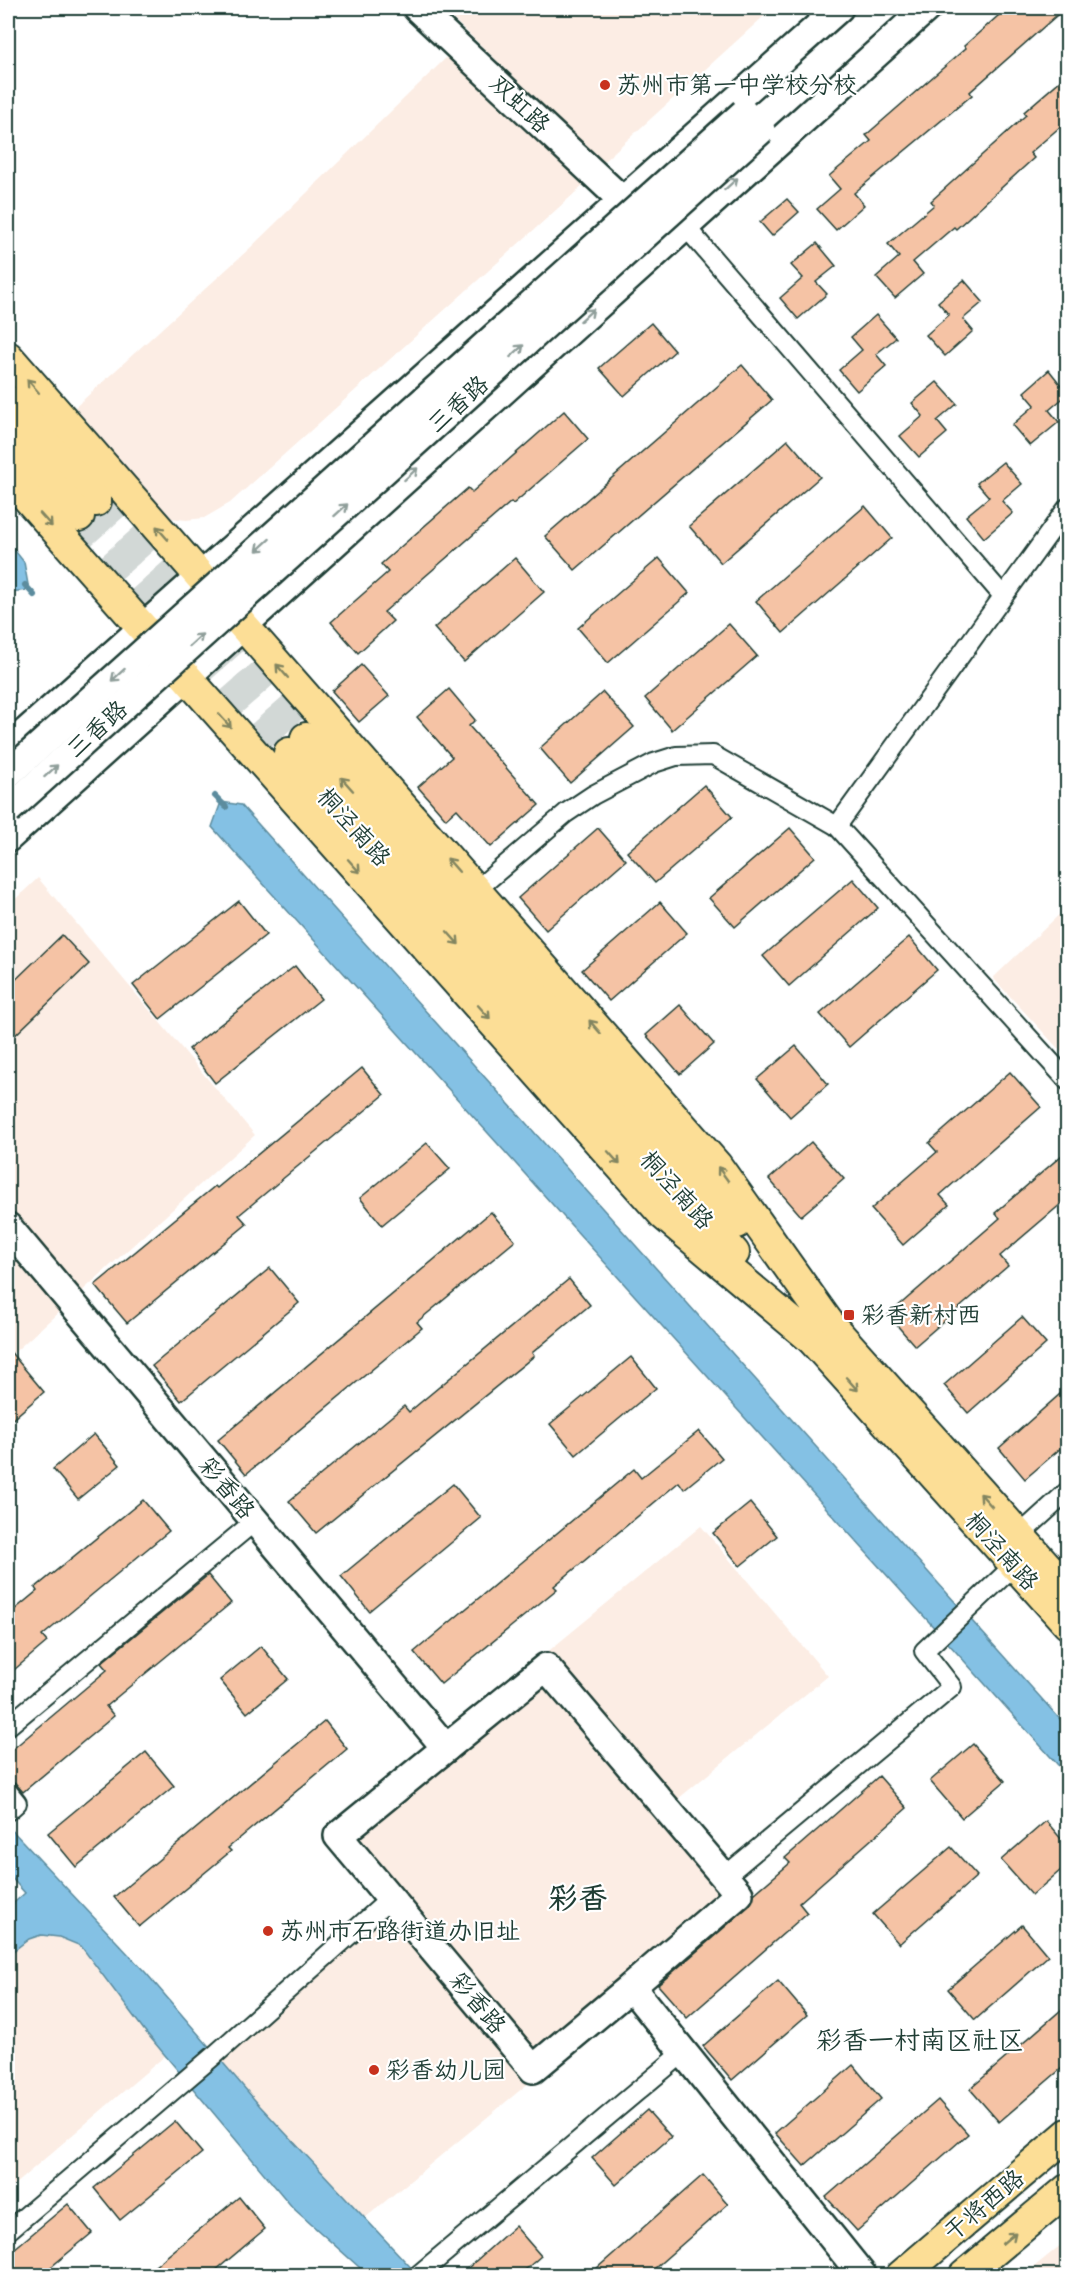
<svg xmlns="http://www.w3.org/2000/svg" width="1075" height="2283" font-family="'Indie Flower','LXGW WenKai TC',sans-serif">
  <rect width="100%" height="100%" fill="#fff"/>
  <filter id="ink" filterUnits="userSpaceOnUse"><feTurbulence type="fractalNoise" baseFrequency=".0167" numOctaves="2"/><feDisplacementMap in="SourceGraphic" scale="12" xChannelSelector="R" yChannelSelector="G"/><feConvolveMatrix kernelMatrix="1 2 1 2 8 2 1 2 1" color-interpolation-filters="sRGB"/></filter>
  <g filter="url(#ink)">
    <g fill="#fcede4">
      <path d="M 442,8 L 773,8 L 603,162 Z"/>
      <path d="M 448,56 L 586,183 L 230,503 L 204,518 L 186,520 L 170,518 L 158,510 L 71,411 L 250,248 Z"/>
      <path d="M 38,878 L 255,1135 L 8,1358 L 8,906 Z"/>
      <path d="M 1067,907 L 1067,1058 L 993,978 Z"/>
      <path d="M 701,1526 L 828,1676 L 673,1803 L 751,1896 L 530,2082 L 365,2218 L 260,2106 L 219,2058 L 387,1913 L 323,1836 Z"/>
      <path d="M 48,1918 L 81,1946 L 166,2055 L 8,2190 L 8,1955 Z"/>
      <path d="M 1067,2240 L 1067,2275 L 1024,2275 Z"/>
    </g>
    <g fill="#84c1e4" stroke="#5c8c9e" stroke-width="1.5">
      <path d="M 8,542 L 24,562 L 29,590 L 8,592 Z"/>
      <path d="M 221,802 L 241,805 L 1067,1727 L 1067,1775 L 212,827 Z"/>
      <path d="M 8,1826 L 146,1973 L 260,2106 L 418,2275 L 368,2275 L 293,2208 L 144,2030 L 81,1946 L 59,1937 L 41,1935 L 29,1939 L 8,1955 L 8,1908 L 25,1893 L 8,1874 Z"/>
    </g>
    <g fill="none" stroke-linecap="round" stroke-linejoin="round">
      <g stroke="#5c8c9e" stroke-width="6">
        <path d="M 25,585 L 34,595"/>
        <path d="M 215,796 L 226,807"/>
      </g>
    </g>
    <g fill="#f5c3a5" stroke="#1f3d34" stroke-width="1.5">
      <path d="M 1007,8 L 1065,8 L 970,92 L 972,95 L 854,193 L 864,205 L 836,230 L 817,209 L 840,189 L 829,176 L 871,141 L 866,135 L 966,48 L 964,46 Z"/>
      <path d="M 1068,74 L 1068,120 L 1030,153 L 1034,158 L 956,229 L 954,227 L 913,262 L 923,274 L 895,298 L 876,277 L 899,257 L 888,244 L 934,205 L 931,201 L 1026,115 L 1024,112 Z"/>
      <path d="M 787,199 L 799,212 L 772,236 L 760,222 Z"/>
      <path d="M 817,243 L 836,266 L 816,282 L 827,294 L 798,319 L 780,298 L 803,278 L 791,265 Z"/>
      <path d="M 964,280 L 983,302 L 963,319 L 973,331 L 945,356 L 926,335 L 949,315 L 938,302 Z"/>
      <path d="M 876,315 L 896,338 L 876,354 L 886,366 L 857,391 L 839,370 L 862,350 L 851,337 Z"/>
      <path d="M 651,323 L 675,351 L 624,396 L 599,368 Z"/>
      <path d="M 742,365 L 772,400 L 575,570 L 545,536 Z"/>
      <path d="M 1049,370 L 1068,394 L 1049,410 L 1059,422 L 1030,446 L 1012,425 L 1035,405 L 1024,392 Z"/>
      <path d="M 937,382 L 957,404 L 937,421 L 947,433 L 919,457 L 900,436 L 923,416 L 912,403 Z"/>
      <path d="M 564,411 L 588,439 L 513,504 L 511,502 L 384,612 L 393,621 L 358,653 L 331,622 L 388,572 L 381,564 L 468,488 L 472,492 Z"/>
      <path d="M 788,440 L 820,477 L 721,563 L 689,526 Z"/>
      <path d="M 1003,462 L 1022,484 L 1002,501 L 1013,513 L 984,538 L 966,516 L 989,497 L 977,483 Z"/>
      <path d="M 865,506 L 892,538 L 783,633 L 756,601 Z"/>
      <path d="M 515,558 L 544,592 L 464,662 L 434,628 Z"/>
      <path d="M 659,558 L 689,593 L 608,663 L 578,628 Z"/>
      <path d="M 729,624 L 757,656 L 672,730 L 645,698 Z"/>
      <path d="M 361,665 L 389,696 L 359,722 L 332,691 Z"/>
      <path d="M 449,689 L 475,720 L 469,726 L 539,805 L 491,847 L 457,809 L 446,819 L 418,787 L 452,757 L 417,717 Z"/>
      <path d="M 603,692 L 634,727 L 570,783 L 540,748 Z"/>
      <path d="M 704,785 L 732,817 L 655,883 L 627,852 Z"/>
      <path d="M 598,828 L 626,860 L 546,930 L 518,898 Z"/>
      <path d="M 790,828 L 815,857 L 735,927 L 709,898 Z"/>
      <path d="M 853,879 L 878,908 L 789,986 L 763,956 Z"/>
      <path d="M 239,901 L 266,935 L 160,1019 L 133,985 Z"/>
      <path d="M 660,902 L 687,933 L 609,1001 L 582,970 Z"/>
      <path d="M 62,935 L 89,964 L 8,1042 L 8,987 Z"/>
      <path d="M 909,937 L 937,970 L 849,1047 L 820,1014 Z"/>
      <path d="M 295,966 L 321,999 L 215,1083 L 189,1049 Z"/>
      <path d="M 680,1005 L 714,1044 L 680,1074 L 646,1035 Z"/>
      <path d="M 796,1046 L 828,1084 L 790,1117 L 757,1079 Z"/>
      <path d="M 362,1068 L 384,1095 L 239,1215 L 247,1224 L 127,1323 L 95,1285 L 215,1186 L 217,1188 Z"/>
      <path d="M 1010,1072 L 1041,1107 L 940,1195 L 949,1205 L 903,1245 L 871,1209 L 937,1152 L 929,1143 Z"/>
      <path d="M 811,1142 L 844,1179 L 801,1216 L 769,1179 Z"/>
      <path d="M 427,1143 L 450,1169 L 382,1225 L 360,1198 Z"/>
      <path d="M 1068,1150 L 1068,1198 L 1000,1256 L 1008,1266 L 915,1346 L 888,1315 L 1000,1218 L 995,1213 Z"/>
      <path d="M 491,1212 L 515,1241 L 417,1322 L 422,1328 L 246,1474 L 218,1440 Z"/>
      <path d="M 270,1268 L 299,1303 L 181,1401 L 152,1366 Z"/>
      <path d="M 569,1279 L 590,1305 L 532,1353 L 534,1356 L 316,1533 L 289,1501 L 404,1406 L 409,1412 Z"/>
      <path d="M 1022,1317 L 1046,1344 L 968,1413 L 944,1385 Z"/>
      <path d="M 8,1349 L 44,1392 L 8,1423 Z"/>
      <path d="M 631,1357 L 656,1388 L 576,1455 L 550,1424 Z"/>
      <path d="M 1068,1387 L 1068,1442 L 1025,1479 L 999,1448 Z"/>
      <path d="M 699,1431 L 722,1458 L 684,1489 L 679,1482 L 554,1586 L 557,1589 L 441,1684 L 414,1652 L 634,1469 L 641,1478 Z"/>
      <path d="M 94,1434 L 120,1465 L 78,1499 L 53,1469 Z"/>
      <path d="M 453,1484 L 481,1518 L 369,1611 L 341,1576 Z"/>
      <path d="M 143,1500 L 169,1531 L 42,1636 L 47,1642 L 8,1675 L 8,1615 L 37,1591 L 35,1588 Z"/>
      <path d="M 750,1503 L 777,1536 L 740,1566 L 713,1533 Z"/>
      <path d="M 208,1575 L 231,1603 L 106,1706 L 114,1716 L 23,1792 L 16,1784 L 8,1781 L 8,1753 L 107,1670 L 101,1663 Z"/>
      <path d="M 261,1646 L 288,1679 L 247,1713 L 220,1680 Z"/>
      <path d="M 325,1721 L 347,1749 L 228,1848 L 231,1851 L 139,1927 L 114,1897 Z"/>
      <path d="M 973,1744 L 1005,1781 L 962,1818 L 930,1781 Z"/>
      <path d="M 146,1752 L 174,1786 L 76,1867 L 48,1833 Z"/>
      <path d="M 879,1776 L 907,1808 L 799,1903 L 807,1913 L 687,2018 L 658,1985 L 749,1906 L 754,1894 L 790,1863 L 785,1858 Z"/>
      <path d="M 1046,1821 L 1068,1847 L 1068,1864 L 1032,1895 L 1001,1860 Z"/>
      <path d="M 951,1847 L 977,1876 L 899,1944 L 873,1914 Z"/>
      <path d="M 1022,1925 L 1048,1956 L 975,2020 L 948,1989 Z"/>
      <path d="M 778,1981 L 807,2015 L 732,2080 L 703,2046 Z"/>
      <path d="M 1068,2004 L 1068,2063 L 999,2122 L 970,2089 Z"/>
      <path d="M 853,2065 L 881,2099 L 804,2166 L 775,2133 Z"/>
      <path d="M 938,2100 L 968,2134 L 857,2231 L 826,2197 Z"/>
      <path d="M 647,2110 L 671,2137 L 616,2185 L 592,2158 Z"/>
      <path d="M 175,2121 L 202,2153 L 120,2220 L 94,2188 Z"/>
      <path d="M 703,2175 L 728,2204 L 646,2276 L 588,2276 Z"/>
      <path d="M 239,2197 L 265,2229 L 209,2276 L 143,2276 Z"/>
      <path d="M 68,2204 L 92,2233 L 40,2276 L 13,2276 L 8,2269 L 8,2254 Z"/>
      <path d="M 515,2226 L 541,2256 L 518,2276 L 459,2276 Z"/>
    </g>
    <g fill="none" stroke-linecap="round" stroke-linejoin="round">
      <g stroke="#d2d8d6" stroke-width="30" stroke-dasharray="30 15" stroke-linecap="butt">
        <path d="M 96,501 L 306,738"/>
        <path d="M 79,516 L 289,753"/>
      </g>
      <g stroke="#1f3d34" stroke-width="22">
        <g id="street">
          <path d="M 685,226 L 1003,596"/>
          <path d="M 837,826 L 1068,507"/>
          <path d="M 475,891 L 566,813 L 593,795 L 654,763 L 676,756 L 713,755 L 837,826 L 1068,1081"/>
          <path d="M 1012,1542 L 1068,1491"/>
          <path d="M 8,1726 L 255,1521"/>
          <path d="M 8,1792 L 17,1803 L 8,1811"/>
          <path d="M 724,1877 L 952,1687 L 924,1651 L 1022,1558"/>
          <path d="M 8,2231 L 217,2053 L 390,1899"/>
          <path d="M 417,2276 L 684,2052"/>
        </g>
      </g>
      <g stroke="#1f3d34" stroke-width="32">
        <g id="secondary">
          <path d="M 417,8 L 622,200"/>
          <path d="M 8,748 L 839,8"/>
          <path d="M 8,838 L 927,8"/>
          <path d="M 8,1227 L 446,1748 L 338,1836 L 533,2069 L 631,1987 L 863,2276"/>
          <path d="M 446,1748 L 546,1667 L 739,1894 L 631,1987"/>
        </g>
      </g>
      <g stroke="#1f3d34" stroke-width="34">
        <g id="primary">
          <path d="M 8,357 L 717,1166 L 830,1325"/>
          <path d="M 8,401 L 96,501"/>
          <path d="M 8,435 L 79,516"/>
          <path d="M 8,476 L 664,1215 L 813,1340"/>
          <path d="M 306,738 L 737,1223"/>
          <path d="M 289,753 L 734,1253"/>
          <path d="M 816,1309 L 1068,1590"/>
          <path d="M 800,1326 L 1068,1624"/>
          <path d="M 901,2276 L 1068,2134"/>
          <path d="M 964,2276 L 1068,2189"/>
        </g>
      </g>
      <use href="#street" stroke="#fff" stroke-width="18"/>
      <use href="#secondary" stroke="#fff" stroke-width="27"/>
      <use href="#primary" stroke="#fcde96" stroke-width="30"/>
      <g stroke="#1f3d34" stroke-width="32" stroke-linecap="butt">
        <g id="secondary-bridge">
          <path d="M 8,774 L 744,113"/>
          <path d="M 8,810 L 761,130"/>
        </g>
      </g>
      <use href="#secondary-bridge" stroke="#fff" stroke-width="27"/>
    </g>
    <defs><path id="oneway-shaft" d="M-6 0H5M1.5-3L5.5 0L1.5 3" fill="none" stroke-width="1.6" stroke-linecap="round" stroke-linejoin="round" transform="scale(1.5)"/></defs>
    <g stroke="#8f9e9a">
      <use href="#oneway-shaft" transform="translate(731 184) rotate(-42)"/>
      <use href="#oneway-shaft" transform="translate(587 315) rotate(-42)"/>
      <use href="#oneway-shaft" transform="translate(517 351) rotate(-42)"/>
      <use href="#oneway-shaft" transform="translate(411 474) rotate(-42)"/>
      <use href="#oneway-shaft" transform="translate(341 510) rotate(-42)"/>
      <use href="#oneway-shaft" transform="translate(263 545) rotate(138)"/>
      <use href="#oneway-shaft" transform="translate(196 640) rotate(-42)"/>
      <use href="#oneway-shaft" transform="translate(118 675) rotate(138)"/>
      <use href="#oneway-shaft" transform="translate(51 771) rotate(-42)"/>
    </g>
    <g stroke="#828560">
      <use href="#oneway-shaft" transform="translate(33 386) rotate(-131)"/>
      <use href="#oneway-shaft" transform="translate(46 520) rotate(48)"/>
      <use href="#oneway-shaft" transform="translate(162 533) rotate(-131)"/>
      <use href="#oneway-shaft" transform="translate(282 671) rotate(-131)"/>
      <use href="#oneway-shaft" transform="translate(225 721) rotate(48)"/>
      <use href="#oneway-shaft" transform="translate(347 784) rotate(-132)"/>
      <use href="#oneway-shaft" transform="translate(453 865) rotate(-131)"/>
      <use href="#oneway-shaft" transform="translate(354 866) rotate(48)"/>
      <use href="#oneway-shaft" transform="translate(453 938) rotate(48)"/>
      <use href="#oneway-shaft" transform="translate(484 1012) rotate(48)"/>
      <use href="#oneway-shaft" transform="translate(595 1027) rotate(-131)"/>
      <use href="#oneway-shaft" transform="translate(614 1158) rotate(48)"/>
      <use href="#oneway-shaft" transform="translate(723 1174) rotate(-126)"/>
      <use href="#oneway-shaft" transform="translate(852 1384) rotate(48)"/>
      <use href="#oneway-shaft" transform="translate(986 1500) rotate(-132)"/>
      <use href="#oneway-shaft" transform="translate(1009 2238) rotate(-40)"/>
    </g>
  </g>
  <g fill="#c8321e" stroke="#fff" stroke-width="2">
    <circle cx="605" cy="85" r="6"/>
    <rect x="843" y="1309" width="12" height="12" rx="3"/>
    <circle cx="268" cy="1931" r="6"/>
    <circle cx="374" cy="2070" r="6"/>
  </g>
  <g text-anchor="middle" stroke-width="4.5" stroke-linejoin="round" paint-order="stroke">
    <g font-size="24" fill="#1f3d34" stroke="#fff" text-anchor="start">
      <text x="617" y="93">苏州市第一中学校分校</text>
      <text x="861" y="1323">彩香新村西</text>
      <text x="280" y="1939">苏州市石路街道办旧址</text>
      <text x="386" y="2078">彩香幼儿园</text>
    </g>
    <g font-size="24" fill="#1f3d34" stroke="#fff">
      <text transform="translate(520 104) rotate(43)" y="8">双虹路</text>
      <text transform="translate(458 404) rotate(-42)" y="8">三香路</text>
      <text transform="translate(97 729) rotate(-42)" y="8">三香路</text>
      <text transform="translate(354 827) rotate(48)" y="8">桐泾南路</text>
      <text transform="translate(677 1190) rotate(48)" y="8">桐泾南路</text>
      <text transform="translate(227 1488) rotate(50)" y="8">彩香路</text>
      <text transform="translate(1002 1551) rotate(48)" y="8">桐泾南路</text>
      <text transform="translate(478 2003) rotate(50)" y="8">彩香路</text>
      <text transform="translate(984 2205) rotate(-40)" y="8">干将西路</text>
    </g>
    <g font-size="26" fill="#1f3d34" stroke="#fff">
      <text x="920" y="2049">彩香一村南区社区</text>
    </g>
    <g font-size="30" font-weight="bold" fill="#1f3d34" stroke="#fff">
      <text x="578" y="1908">彩香</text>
    </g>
  </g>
  <rect width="1075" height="2283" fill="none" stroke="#fff" stroke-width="30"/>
  <rect x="15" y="15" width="1045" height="2253" fill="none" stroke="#1f3d34" stroke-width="2" filter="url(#ink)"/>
</svg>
